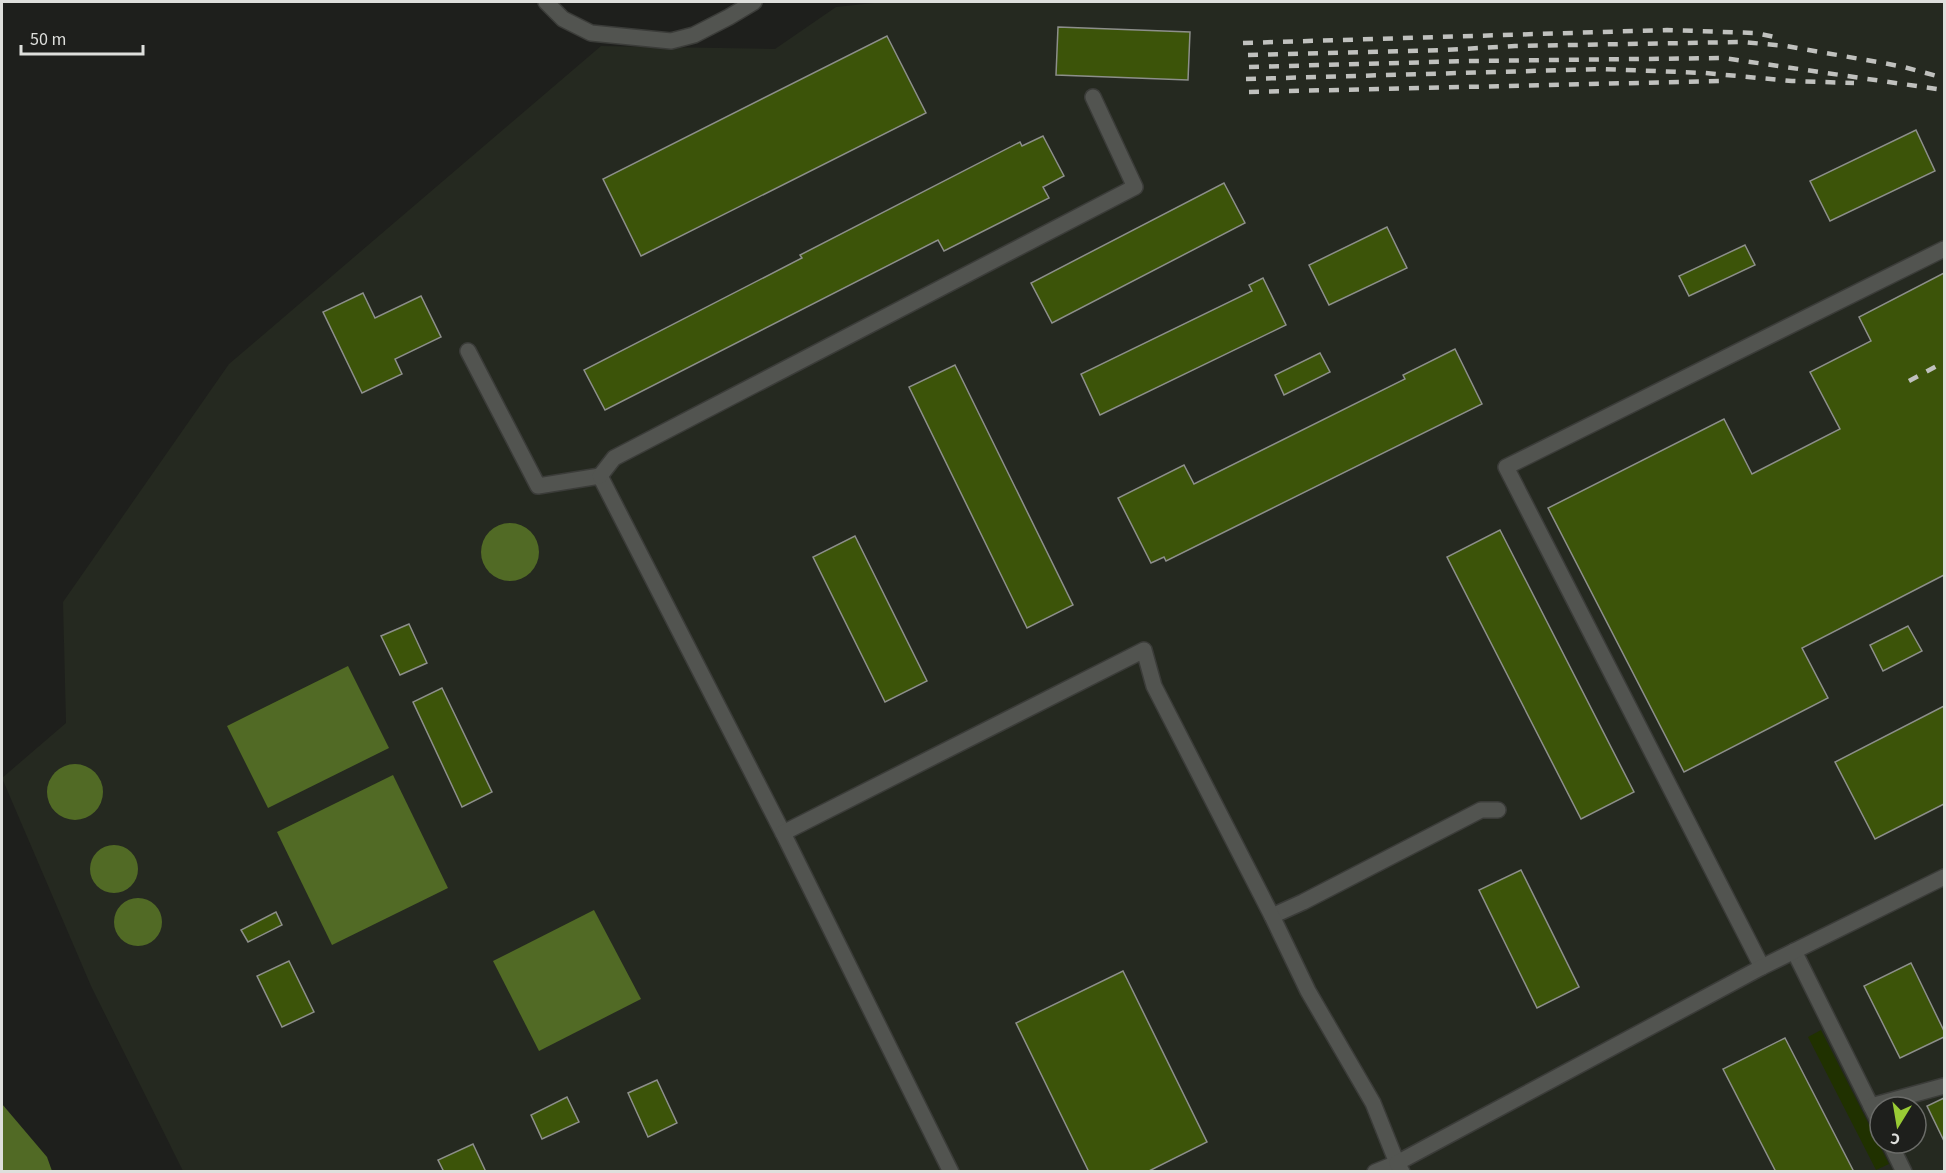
<svg xmlns="http://www.w3.org/2000/svg" width="1946" height="1173" font-family="'Source Sans 3',sans-serif">
  <rect width="100%" height="100%" fill="#1e1f1c"/>
  <path fill="#252920" fill-rule="evenodd" d="M 883,2 L 1944,2 L 1944,1171 L 183,1171 L 91,986 L 2,778 L 66,723 L 63,602 L 229,364 L 601,46 L 775,49 L 836,7 ZM 1880,1107 L 1916,1107 L 1916,1143 L 1880,1143 Z"/>
  <path fill="#203100" d="M 1821,1030 L 1889,1164 L 1876,1170 L 1808,1037 Z"/>
  <g fill="#516a25">
    <circle cx="510" cy="552" r="29"/>
    <path d="M 348,666 L 389,748 L 268,808 L 227,726 Z"/>
    <circle cx="75" cy="792" r="28"/>
    <path d="M 393,775 L 448,888 L 332,945 L 277,832 Z"/>
    <circle cx="114" cy="869" r="24"/>
    <circle cx="138" cy="922" r="24"/>
    <path d="M 594,910 L 641,999 L 539,1051 L 493,961 Z"/>
    <path d="M 2,1104 L 47,1157 L 52,1171 L 2,1171 Z"/>
  </g>
  <g fill="#3c5409" stroke="#8d8f8b" stroke-width="1.5">
    <path d="M 1058,27 L 1190,32 L 1188,80 L 1056,75 Z"/>
    <path d="M 887,36 L 926,113 L 641,256 L 603,179 Z"/>
    <path d="M 1916,130 L 1935,171 L 1830,221 L 1810,181 Z"/>
    <path d="M 1043,136 L 1064,176 L 1043,187 L 1049,198 L 944,251 L 938,240 L 605,410 L 584,370 L 802,258 L 800,255 L 1020,142 L 1022,146 Z"/>
    <path d="M 1224,183 L 1245,223 L 1052,323 L 1031,283 Z"/>
    <path d="M 1387,227 L 1407,268 L 1329,305 L 1309,265 Z"/>
    <path d="M 1745,245 L 1755,265 L 1689,296 L 1679,276 Z"/>
    <path d="M 1944,273 L 1944,575 L 1802,648 L 1828,698 L 1684,772 L 1548,508 L 1724,419 L 1752,474 L 1840,429 L 1810,372 L 1871,341 L 1859,317 Z"/>
    <path d="M 1263,278 L 1286,325 L 1100,415 L 1081,374 L 1252,291 L 1249,285 Z"/>
    <path d="M 363,293 L 375,318 L 421,296 L 441,337 L 395,359 L 402,374 L 362,393 L 323,312 Z"/>
    <path d="M 1455,349 L 1482,404 L 1166,561 L 1164,557 L 1151,563 L 1118,498 L 1184,465 L 1194,484 L 1405,379 L 1403,375 Z"/>
    <path d="M 1320,353 L 1330,372 L 1284,395 L 1275,375 Z"/>
    <path d="M 955,365 L 1073,605 L 1027,628 L 909,387 Z"/>
    <path d="M 1500,530 L 1634,792 L 1581,819 L 1447,557 Z"/>
    <path d="M 855,536 L 927,681 L 885,702 L 813,557 Z"/>
    <path d="M 409,624 L 427,663 L 400,675 L 381,636 Z"/>
    <path d="M 1908,626 L 1922,651 L 1883,671 L 1870,645 Z"/>
    <path d="M 442,688 L 492,792 L 462,807 L 413,702 Z"/>
    <path d="M 1944,706 L 1944,804 L 1875,839 L 1835,762 Z"/>
    <path d="M 1521,870 L 1579,987 L 1537,1008 L 1479,890 Z"/>
    <path d="M 276,912 L 282,925 L 248,942 L 241,930 Z"/>
    <path d="M 289,961 L 314,1012 L 282,1027 L 257,976 Z"/>
    <path d="M 1911,963 L 1944,1031 L 1944,1037 L 1900,1058 L 1864,986 Z"/>
    <path d="M 1123,971 L 1207,1142 L 1147,1172 L 1089,1172 L 1016,1023 Z"/>
    <path d="M 1785,1038 L 1854,1172 L 1776,1172 L 1723,1069 Z"/>
    <path d="M 657,1080 L 677,1123 L 648,1137 L 628,1093 Z"/>
    <path d="M 567,1097 L 579,1122 L 542,1139 L 531,1115 Z"/>
    <path d="M 1944,1098 L 1944,1141 L 1927,1106 Z"/>
    <path d="M 473,1144 L 486,1172 L 444,1172 L 438,1160 Z"/>
  </g>
  <g fill="none" stroke-linecap="round" stroke-linejoin="round">
    <g stroke="#3b3c39" stroke-width="18">
      <g id="minor">
        <path d="M 546,2 L 563,19 L 591,33 L 671,41 L 694,35 L 729,17 L 754,2"/>
        <path d="M 468,351 L 538,486 L 600,476 L 783,833"/>
        <path d="M 600,476 L 614,458 L 1135,187 L 1093,97"/>
        <path d="M 1272,916 L 1303,902 L 1481,810 L 1498,810"/>
        <path d="M 1794,951 L 1880,1124"/>
        <path d="M 1762,967 L 1506,467 L 1944,249"/>
        <path d="M 1871,1106 L 1944,1086"/>
        <path d="M 1890,1143 L 1904,1172"/>
        <path d="M 951,1172 L 783,833 L 1144,650 L 1154,686 L 1272,916 L 1308,991 L 1373,1103 L 1397,1163 L 1375,1172"/>
        <path d="M 1402,1172 L 1397,1163 L 1762,967 L 1944,877"/>
      </g>
    </g>
    <use href="#minor" stroke="#525450" stroke-width="15"/>
    <g stroke="#c0c1be" stroke-width="4.5" stroke-dasharray="10 10" stroke-linecap="butt">
      <path d="M 1243,43 L 1667,30 L 1756,33 L 1779,38"/>
      <path d="M 1248,55 L 1444,50 L 1515,46 L 1743,42 L 1786,46 L 1883,63 L 1904,67 L 1944,78"/>
      <path d="M 1249,67 L 1470,61 L 1723,58 L 1944,90"/>
      <path d="M 1246,79 L 1602,69 L 1705,73 L 1792,81 L 1854,83"/>
      <path d="M 1249,92 L 1720,81"/>
      <path d="M 1909,381 L 1944,362"/>
    </g>
  </g>
  <rect width="1946" height="1173" fill="none" stroke="#dedfdc" stroke-width="6"/>
  <g transform="translate(1898 1125) rotate(191)"><circle r="28" fill="#1e1f1c" stroke="#6b6c69" stroke-width="1.5"/>
  <path d="M0-4.5L10 22L0 15L-10 22Z" fill="#99cb35"/>
  <text y="-9" font-size="16" font-weight="bold" text-anchor="middle" fill="#dedfdc">С</text>
  </g>
  <path d="M21 45v9h122v-9" fill="none" stroke="#dedfdc" stroke-width="3"/>
  <text x="30" y="45" font-size="18" fill="#dedfdc" stroke="#1e1f1c" stroke-width="4.5" paint-order="stroke">50 m</text>
</svg>
